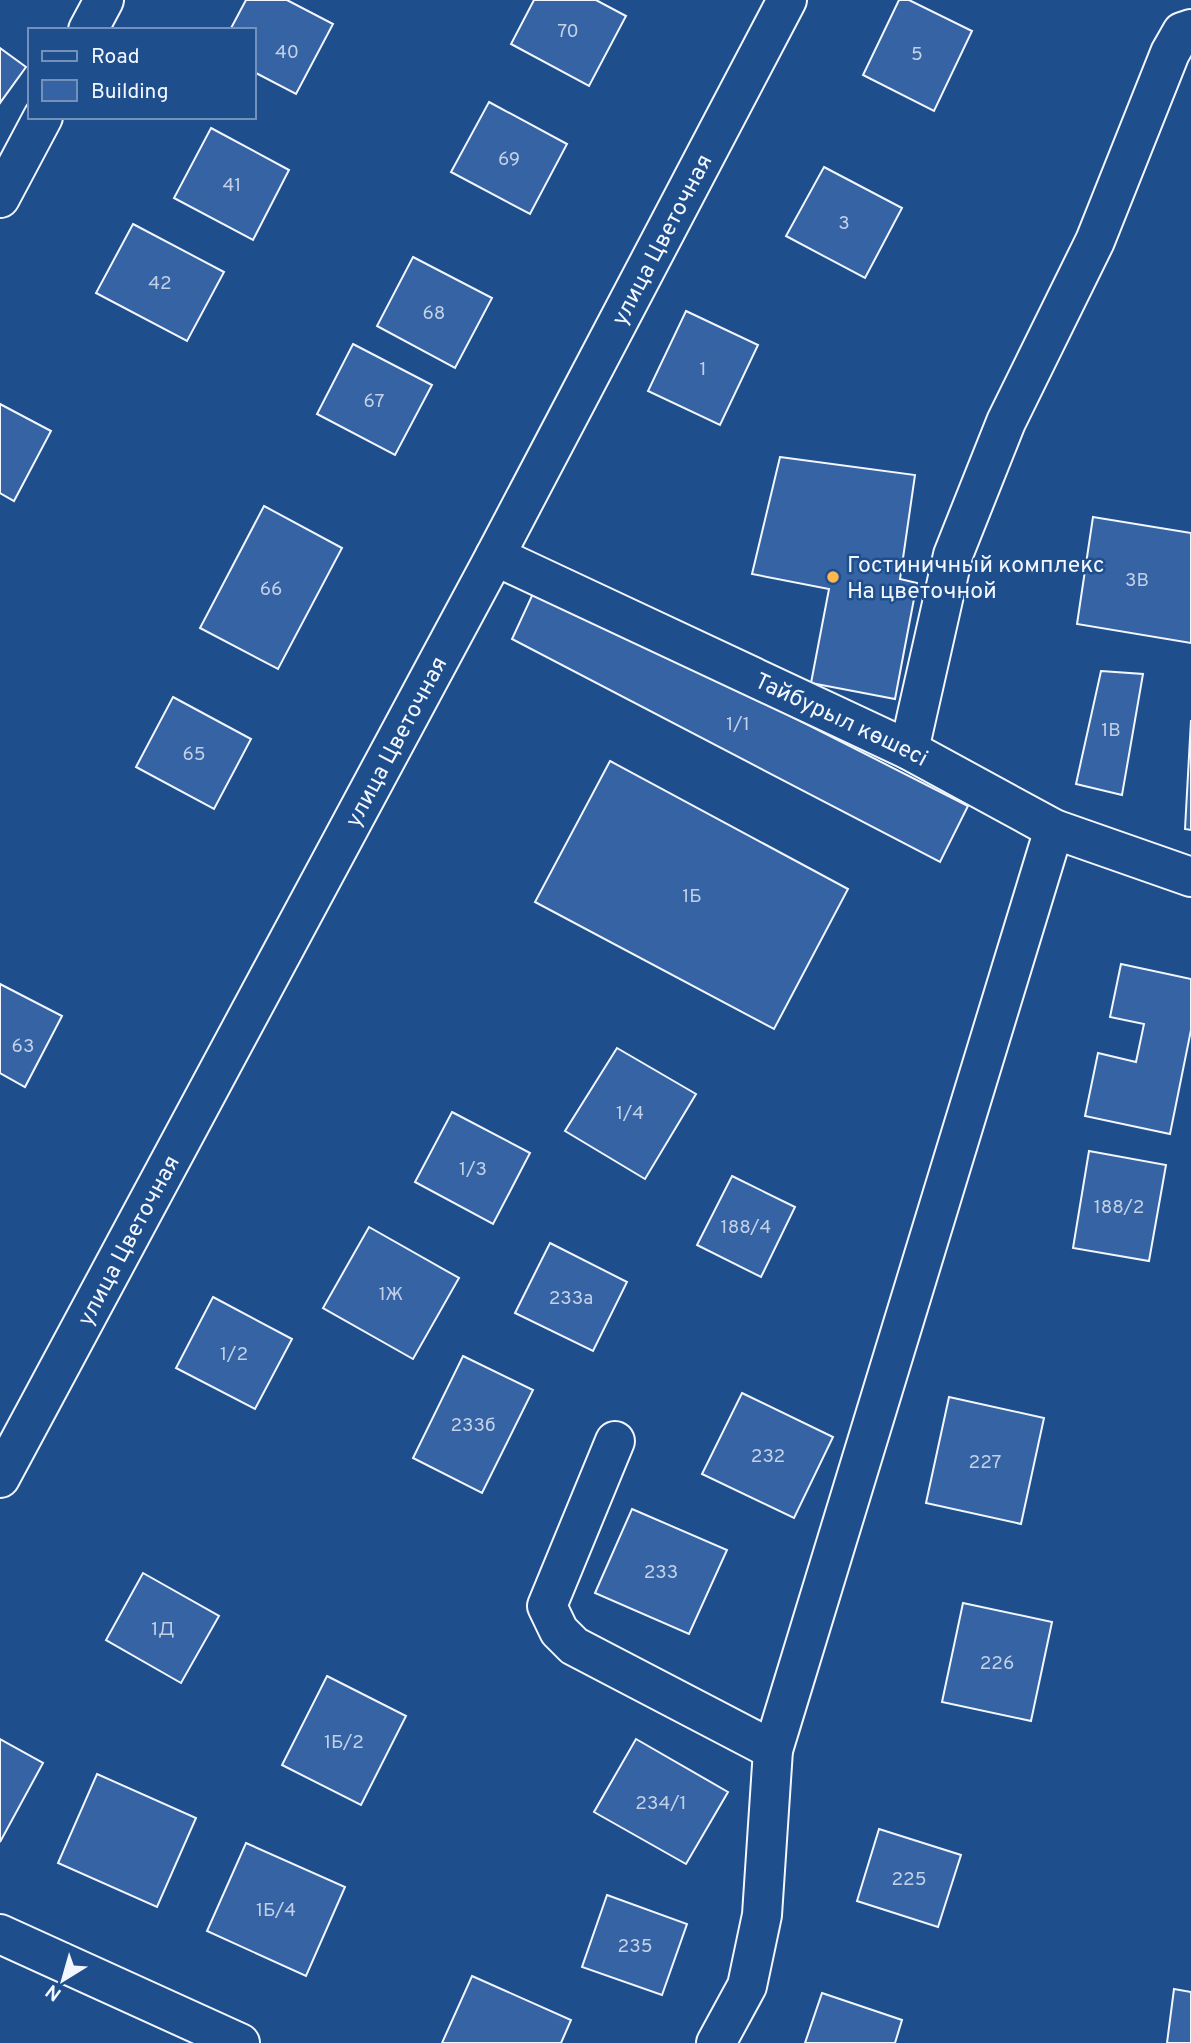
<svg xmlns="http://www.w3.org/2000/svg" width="1191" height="2043" font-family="Overpass,sans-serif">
  <rect width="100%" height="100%" fill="#1f4e8c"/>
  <g fill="#3563a3" stroke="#f2f6ff" stroke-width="2">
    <path d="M 246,0 L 287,0 L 333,24 L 296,94 L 254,72 L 254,30 L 230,30 Z"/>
    <path d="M 534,0 L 596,0 L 626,16 L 589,86 L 511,44 Z"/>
    <path d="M 899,0 L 909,0 L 972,31 L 934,111 L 863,75 Z"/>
    <path d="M 0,48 L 26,67 L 0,103 Z"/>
    <path d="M 489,102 L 567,144 L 530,214 L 451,172 Z"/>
    <path d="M 211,128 L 289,170 L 253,240 L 174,198 Z"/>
    <path d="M 824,167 L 902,208 L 865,278 L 786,236 Z"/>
    <path d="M 133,224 L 224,272 L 187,341 L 96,293 Z"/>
    <path d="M 413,257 L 492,298 L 455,368 L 377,326 Z"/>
    <path d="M 686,311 L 758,345 L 720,425 L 648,391 Z"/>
    <path d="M 353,344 L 432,385 L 395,455 L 317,414 Z"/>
    <path d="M 0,404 L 51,431 L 14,501 L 0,493 Z"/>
    <path d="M 780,457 L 915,475 L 900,579 L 917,583 L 895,699 L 811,683 L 829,589 L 752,574 Z"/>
    <path d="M 264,506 L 342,548 L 278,669 L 200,628 Z"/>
    <path d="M 1093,517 L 1191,533 L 1191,643 L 1077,624 Z"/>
    <path d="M 536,587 L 968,806 L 940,862 L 512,639 Z"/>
    <path d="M 1101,671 L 1143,674 L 1122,795 L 1076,784 Z"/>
    <path d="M 173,697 L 251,739 L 214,809 L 136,767 Z"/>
    <path d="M 1191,720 L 1191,830 L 1185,829 Z"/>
    <path d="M 610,761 L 848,889 L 774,1029 L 535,902 Z"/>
    <path d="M 1121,964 L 1191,979 L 1191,1030 L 1170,1134 L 1085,1116 L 1098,1053 L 1136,1062 L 1144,1024 L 1110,1017 Z"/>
    <path d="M 0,984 L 62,1016 L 25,1087 L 0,1073 Z"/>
    <path d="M 617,1048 L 696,1094 L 645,1179 L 565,1131 Z"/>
    <path d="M 452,1112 L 530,1153 L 493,1224 L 415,1182 Z"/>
    <path d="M 1089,1151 L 1166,1165 L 1149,1261 L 1073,1248 Z"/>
    <path d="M 732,1176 L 795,1207 L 761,1277 L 697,1245 Z"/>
    <path d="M 369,1227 L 459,1278 L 413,1359 L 323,1308 Z"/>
    <path d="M 550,1243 L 627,1282 L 593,1351 L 515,1313 Z"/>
    <path d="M 213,1297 L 292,1339 L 255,1409 L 176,1368 Z"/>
    <path d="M 463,1356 L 533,1390 L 482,1493 L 413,1458 Z"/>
    <path d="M 742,1393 L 833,1437 L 794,1518 L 702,1474 Z"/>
    <path d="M 949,1397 L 1044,1418 L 1021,1524 L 926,1503 Z"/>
    <path d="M 632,1509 L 727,1550 L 689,1634 L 595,1593 Z"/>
    <path d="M 143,1573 L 219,1616 L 181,1683 L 106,1640 Z"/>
    <path d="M 963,1603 L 1052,1622 L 1031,1721 L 942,1702 Z"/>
    <path d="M 327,1676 L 406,1716 L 361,1805 L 282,1765 Z"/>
    <path d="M 0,1739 L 43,1763 L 0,1842 Z"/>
    <path d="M 636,1739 L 728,1792 L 686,1864 L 594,1812 Z"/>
    <path d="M 97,1774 L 196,1818 L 157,1907 L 58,1863 Z"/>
    <path d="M 879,1829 L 961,1855 L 938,1927 L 857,1901 Z"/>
    <path d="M 246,1843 L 345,1887 L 306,1976 L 207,1931 Z"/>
    <path d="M 607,1895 L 687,1924 L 662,1995 L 582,1967 Z"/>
    <path d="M 472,1976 L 571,2020 L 561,2043 L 442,2043 Z"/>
    <path d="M 1174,1989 L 1191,1992 L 1191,2043 L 1167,2043 Z"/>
    <path d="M 822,1993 L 902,2020 L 895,2043 L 805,2043 Z"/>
  </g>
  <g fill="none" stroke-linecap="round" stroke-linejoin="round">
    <g stroke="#f2f6ff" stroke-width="42">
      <g id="street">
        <path d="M 88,30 L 104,0"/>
        <path d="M 0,198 L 43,117"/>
        <path d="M 909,750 L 953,555 L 1006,422 L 1095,241 L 1170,53 L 1182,32 L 1191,29"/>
        <path d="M 615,1441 L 547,1606 L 559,1631 L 574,1646 L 773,1750"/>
        <path id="s1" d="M 0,1478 L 495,556 L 787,0"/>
        <path d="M 0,1934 L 240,2043"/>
        <path d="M 716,2043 L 747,1986 L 762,1915 L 773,1750 L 1054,829"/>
      </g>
    </g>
    <g stroke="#f2f6ff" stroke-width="42">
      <g id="secondary">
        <path id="s2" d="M 495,556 L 909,750 L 1054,829 L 1191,877"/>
      </g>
    </g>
    <use href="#street" stroke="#1f4e8c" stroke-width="38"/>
    <use href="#secondary" stroke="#1f4e8c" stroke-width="38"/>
  </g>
  <circle fill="#ffb74d" stroke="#1f4e8c" stroke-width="2.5" cx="833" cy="577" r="7"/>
  <g text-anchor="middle" stroke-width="5" stroke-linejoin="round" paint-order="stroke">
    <g font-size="19" fill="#c3d1e8">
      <text x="568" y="37">70</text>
      <text x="287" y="58">40</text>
      <text x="917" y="60">5</text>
      <text x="509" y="165">69</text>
      <text x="232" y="191">41</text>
      <text x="844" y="229">3</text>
      <text x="160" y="289">42</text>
      <text x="434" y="319">68</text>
      <text x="703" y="375">1</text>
      <text x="374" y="407">67</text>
      <text x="1137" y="586">3В</text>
      <text x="271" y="595">66</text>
      <text x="738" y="730">1/1</text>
      <text x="1111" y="736">1В</text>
      <text x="194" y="760">65</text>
      <text x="692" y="902">1Б</text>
      <text x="23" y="1052">63</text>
      <text x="630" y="1119">1/4</text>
      <text x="473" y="1175">1/3</text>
      <text x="1119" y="1213">188/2</text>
      <text x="746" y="1233">188/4</text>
      <text x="391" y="1300">1Ж</text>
      <text x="571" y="1304">233а</text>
      <text x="234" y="1360">1/2</text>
      <text x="473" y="1431">233б</text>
      <text x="768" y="1462">232</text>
      <text x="985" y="1468">227</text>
      <text x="661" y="1578">233</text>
      <text x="163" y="1635">1Д</text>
      <text x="997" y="1669">226</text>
      <text x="344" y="1748">1Б/2</text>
      <text x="661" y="1809">234/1</text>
      <text x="909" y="1885">225</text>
      <text x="276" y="1916">1Б/4</text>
      <text x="635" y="1952">235</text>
    </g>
    <g font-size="23" fill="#f2f6ff" stroke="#1f4e8c">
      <text dy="8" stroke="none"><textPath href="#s1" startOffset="1404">улица Цветочная</textPath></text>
      <text dy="8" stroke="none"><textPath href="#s2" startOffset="383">Тайбурыл көшесі</textPath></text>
      <text dy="8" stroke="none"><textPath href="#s1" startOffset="836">улица Цветочная</textPath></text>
      <text dy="8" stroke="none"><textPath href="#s1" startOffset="270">улица Цветочная</textPath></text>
    </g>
    <g font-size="23" fill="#f2f6ff" stroke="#1f4e8c" text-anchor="start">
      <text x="847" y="572">Гостиничный комплекс<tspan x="847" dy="26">На цветочной</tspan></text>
    </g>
  </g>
  <rect x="28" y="28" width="228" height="91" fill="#1f4e8c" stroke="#7391ba" stroke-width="2"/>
  <rect x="42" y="51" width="35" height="10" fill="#1f4e8c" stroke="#7391ba" stroke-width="2"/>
  <text x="91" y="63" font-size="21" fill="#f2f6ff">Road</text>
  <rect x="42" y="80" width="35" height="21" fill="#3563a3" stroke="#7391ba" stroke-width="2"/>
  <text x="91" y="98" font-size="21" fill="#f2f6ff">Building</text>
  <g transform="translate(63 1980) rotate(217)" stroke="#1f4e8c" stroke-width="5" paint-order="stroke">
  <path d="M0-5L12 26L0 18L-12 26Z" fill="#f2f6ff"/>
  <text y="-10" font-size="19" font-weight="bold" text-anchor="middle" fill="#f2f6ff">N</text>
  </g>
</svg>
